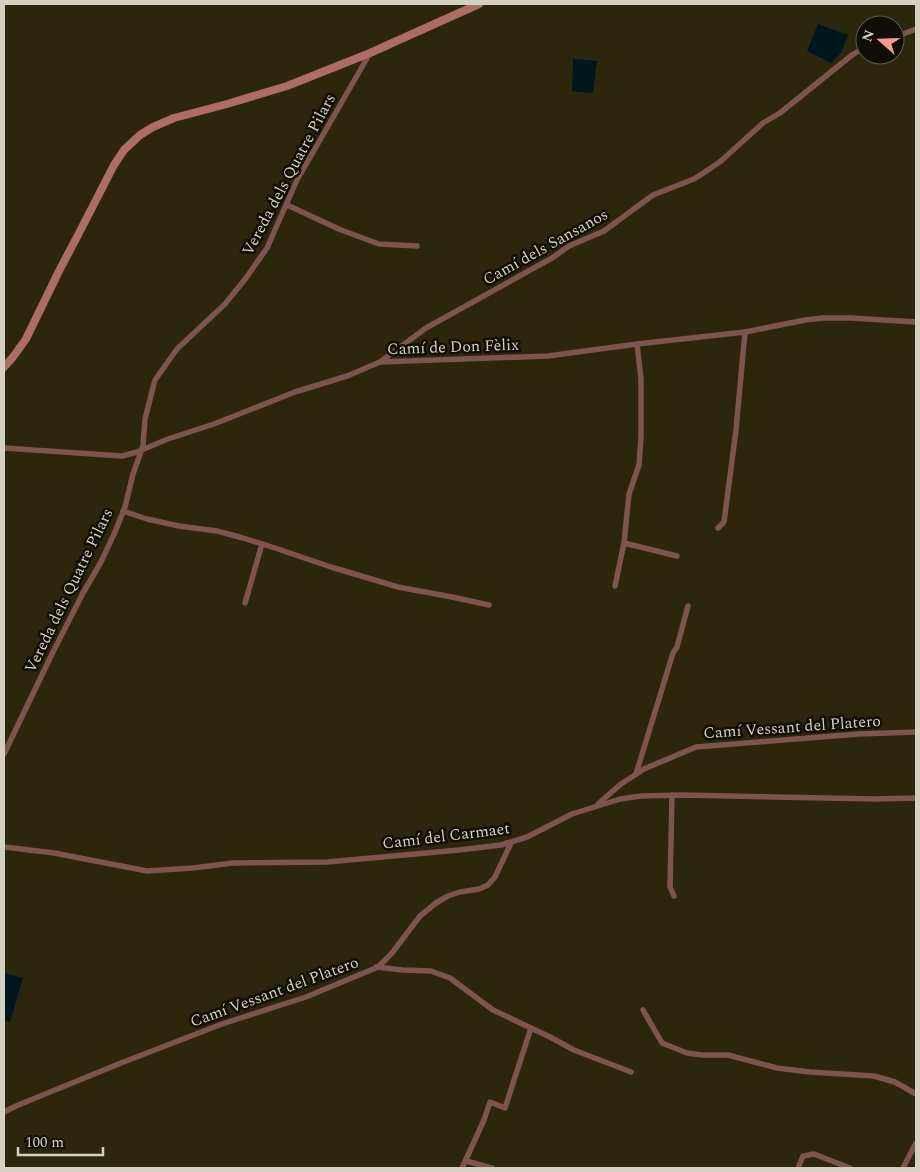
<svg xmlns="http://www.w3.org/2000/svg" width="920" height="1172" font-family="Spectral,serif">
  <rect width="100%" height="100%" fill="#2c260c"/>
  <g fill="#001720">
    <path d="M 818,24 L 848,35 L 841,53 L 831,63 L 807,51 Z"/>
    <path d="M 573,59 L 597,61 L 593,93 L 572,91 Z"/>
    <path d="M 4,973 L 23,978 L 10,1022 L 4,1020 Z"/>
  </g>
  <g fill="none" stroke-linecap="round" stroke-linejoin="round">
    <g stroke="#7d544f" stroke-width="5.5">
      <path d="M 895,37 L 916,29"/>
      <path d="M 287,205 L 341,230 L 379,244 L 417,246"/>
      <path d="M 380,362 L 426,328 L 552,258 L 569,246 L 604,231 L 653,195 L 694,179 L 705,172 L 721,161 L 763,123 L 780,113 L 852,55 L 865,47"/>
      <path d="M 4,448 L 122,456 L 137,452 L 168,439 L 214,424 L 295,392 L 347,376 L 380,362 L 548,356 L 637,344 L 745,332 L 805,320 L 823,318 L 851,318 L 916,322"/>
      <path d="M 123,511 L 147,519 L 179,526 L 217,531 L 243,538 L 275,548 L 331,567 L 398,587 L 452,597 L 489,605"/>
      <path d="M 718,528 L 724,522 L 736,430 L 745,332"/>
      <path d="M 624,543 L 677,556"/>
      <path d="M 615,586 L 624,543 L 629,494 L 639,465 L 641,437 L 641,379 L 637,344"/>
      <path d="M 245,603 L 262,544"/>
      <path d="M 4,754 L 52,654 L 83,593 L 101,562 L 115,532 L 125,507 L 133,474 L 143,446 L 145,419 L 155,380 L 177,349 L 225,304 L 246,278 L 267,248 L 297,180 L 370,53"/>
      <path d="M 636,774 L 673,653 L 677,647 L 688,606"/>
      <path d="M 672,795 L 670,887 L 674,896"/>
      <path d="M 598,804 L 621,784 L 644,769 L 696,747 L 858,734 L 916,732"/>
      <path d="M 4,847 L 54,853 L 147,871 L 193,868 L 233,863 L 327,862 L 459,850 L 501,845 L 527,837 L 572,814 L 620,799 L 641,796 L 683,795 L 876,799 L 916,798"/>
      <path d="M 376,967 L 403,970 L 431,971 L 450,978 L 493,1010 L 550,1037 L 574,1050 L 631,1072"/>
      <path d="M 643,1010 L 662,1043 L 687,1053 L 702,1055 L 728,1055 L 777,1068 L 810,1072 L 874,1076 L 895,1082 L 916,1094"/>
      <path d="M 4,1112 L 16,1106 L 121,1063 L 222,1024 L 306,997 L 378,967 L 392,953 L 420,916 L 436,903 L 448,896 L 460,892 L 479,889 L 488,885 L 495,877 L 511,843"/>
      <path d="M 466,1161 L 492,1168"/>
      <path d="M 462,1168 L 484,1120 L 490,1102 L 505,1108 L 531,1028"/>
      <path d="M 798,1168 L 803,1156 L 814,1154 L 850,1168"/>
      <path d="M 903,1168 L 916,1143"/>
    </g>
    <path stroke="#ad6d65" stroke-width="8" d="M 4,367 L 13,357 L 26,339 L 59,271 L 77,237 L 114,165 L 124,150 L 140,135 L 153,127 L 174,118 L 227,104 L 287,86 L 370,53 L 479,4"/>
  </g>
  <g text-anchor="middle" stroke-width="5" stroke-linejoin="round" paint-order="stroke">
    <g font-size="16" fill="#d4d1c2" stroke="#110f05">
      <text transform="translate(288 174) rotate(-62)" y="6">Vereda dels Quatre Pilars</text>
      <text transform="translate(545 246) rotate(-29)" y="6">Camí dels Sansanos</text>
      <text transform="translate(453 346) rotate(-2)" y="6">Camí de Don Fèlix</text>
      <text transform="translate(68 590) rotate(-64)" y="6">Vereda dels Quatre Pilars</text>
      <text transform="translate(792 726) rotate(-4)" y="6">Camí Vessant del Platero</text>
      <text transform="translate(446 835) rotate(-7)" y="6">Camí del Carmaet</text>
      <text transform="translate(274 991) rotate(-20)" y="6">Camí Vessant del Platero</text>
    </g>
  </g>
  <rect width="920" height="1172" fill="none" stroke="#d4d1c2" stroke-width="10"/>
  <g transform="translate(880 40) rotate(290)"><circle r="24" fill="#110f05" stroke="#5f5d51"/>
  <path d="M0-4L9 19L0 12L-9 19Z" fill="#f59c95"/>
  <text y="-8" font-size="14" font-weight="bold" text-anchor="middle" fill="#d4d1c2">N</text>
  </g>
  <path d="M18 1147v8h85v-8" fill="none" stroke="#d4d1c2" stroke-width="2.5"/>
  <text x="25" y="1147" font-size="15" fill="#d4d1c2" stroke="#110f05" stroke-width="4" paint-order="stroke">100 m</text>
</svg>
